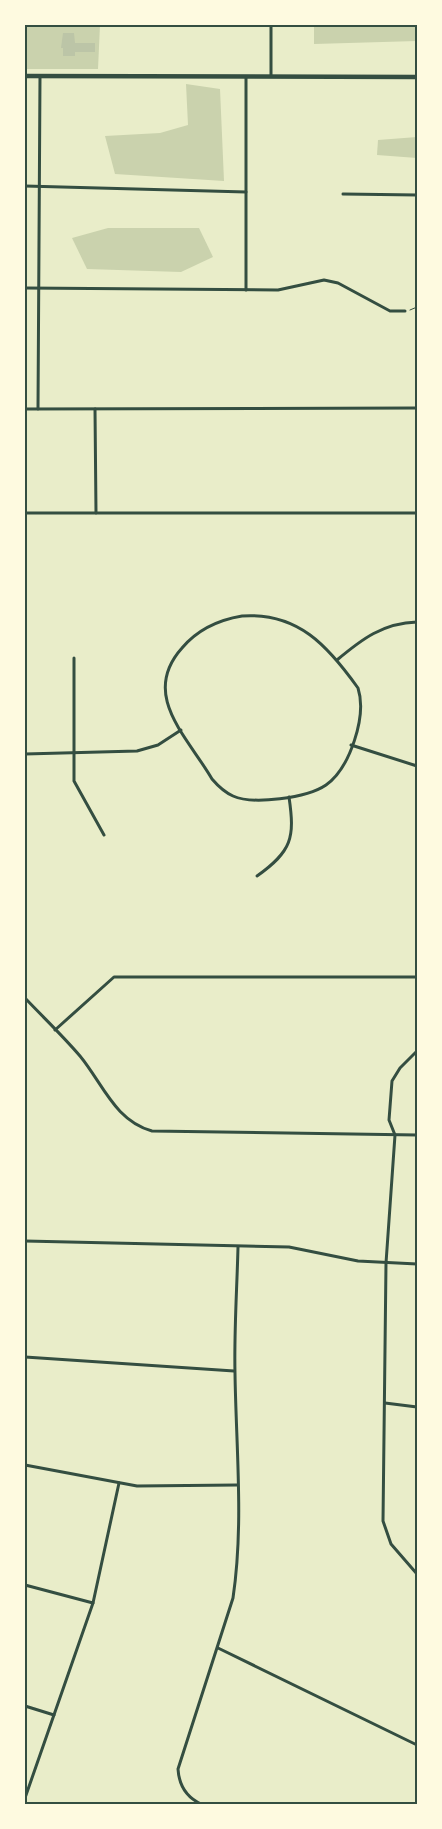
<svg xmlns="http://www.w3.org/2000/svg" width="442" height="1829" font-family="'Crimson Pro',serif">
  <rect width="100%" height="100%" fill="#e9edc9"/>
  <g fill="#cad2ad">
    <path d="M 25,25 L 100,25 L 98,69 L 25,69 Z"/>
    <path d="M 314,25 L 417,25 L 417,41 L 314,44 Z"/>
    <path d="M 186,84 L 220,89 L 224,181 L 115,174 L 105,136 L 160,133 L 188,125 Z"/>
    <path d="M 417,137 L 417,158 L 377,155 L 378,140 Z"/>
    <path d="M 108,228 L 199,228 L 213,257 L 181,272 L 87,269 L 72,238 Z"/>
  </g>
  <path fill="#bcc5a7" d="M 63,33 L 74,33 L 75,43 L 95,43 L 95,52 L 75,52 L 75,56 L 63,56 L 63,48 L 61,48 Z"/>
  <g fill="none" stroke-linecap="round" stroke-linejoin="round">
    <path stroke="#344e41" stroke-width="1" d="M 410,310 L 417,307"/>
    <g stroke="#344e41" stroke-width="3">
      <path d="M 271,76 L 271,25"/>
      <path d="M 246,77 L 246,290"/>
      <path d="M 25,186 L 246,192"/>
      <path d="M 343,194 L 417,195"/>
      <path d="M 25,288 L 278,290 L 324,280 L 338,283 L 390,311 L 405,311"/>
      <path d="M 25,409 L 417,408"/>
      <path d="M 38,409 L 40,76"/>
      <path d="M 95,409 L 96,513"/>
      <path d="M 25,513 L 417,513"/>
      <path d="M 242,616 C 298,612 328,646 358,688 C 367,716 350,768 326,785 C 307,798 253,805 233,796 C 224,792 218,786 212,779 C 187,736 140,695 182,648 C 198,629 218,620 242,616 Z"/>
      <path d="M 74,658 L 74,781 L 104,835"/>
      <path d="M 337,660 C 362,639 383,623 417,622"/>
      <path d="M 351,745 L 417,766"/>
      <path d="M 25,754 L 137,751 L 158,745 L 181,730"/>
      <path d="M 257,876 C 292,851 295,838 289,797"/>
      <path d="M 25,998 C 43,1017 63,1036 80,1056 C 103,1084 115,1121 152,1131 L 417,1135"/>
      <path d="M 55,1030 L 114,977 L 417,977"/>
      <path d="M 417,1051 L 400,1068 L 392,1081 L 389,1120 L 395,1135 L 386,1263 L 383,1521 L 391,1544 L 417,1574"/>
      <path d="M 25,1241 L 289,1247 L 358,1261 L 417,1264"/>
      <path d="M 25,1357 L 234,1371"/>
      <path d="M 385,1403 L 417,1407"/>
      <path d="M 25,1465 L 137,1486 L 237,1485"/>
      <path d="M 25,1585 L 93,1603"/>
      <path d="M 218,1648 L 417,1745"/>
      <path d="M 25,1706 L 54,1715"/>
      <path d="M 25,1798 L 93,1603 L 119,1483"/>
      <path d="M 201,1804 C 186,1797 179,1785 178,1769 L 233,1598 C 244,1524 236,1447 235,1373 C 234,1331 237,1289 238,1247"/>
    </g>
    <path stroke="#344e41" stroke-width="4.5" d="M 25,76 L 417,77"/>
  </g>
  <rect width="442" height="1829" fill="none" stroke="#fefae0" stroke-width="52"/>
  <rect x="26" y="26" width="390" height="1777" fill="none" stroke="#344e41" stroke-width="2"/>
</svg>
